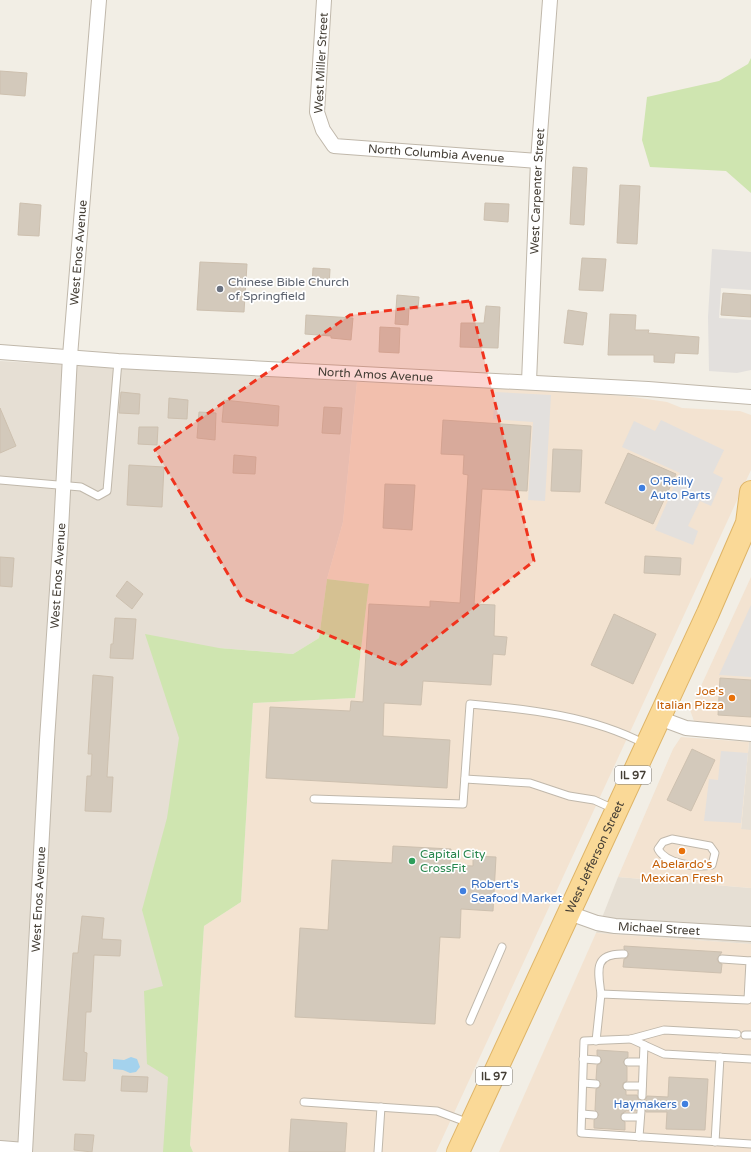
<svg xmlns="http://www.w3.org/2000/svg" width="751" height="1152" font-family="'Varela Round',sans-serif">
  <rect width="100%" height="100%" fill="#f2eee5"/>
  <g fill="#e6dfd4">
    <path d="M 0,361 L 357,382 L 343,522 L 327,579 L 319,638 L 293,654 L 219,648 L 165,1152 L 0,1152 Z"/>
    <path d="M 749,742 L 751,742 L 751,830 L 741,830 Z"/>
    <path d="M 618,877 L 751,888 L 751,944 L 596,933 Z"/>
  </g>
  <g fill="#f3e3d1">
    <path d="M 357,382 L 487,387 L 626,396 L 667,402 L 682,408 L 740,411 L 751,415 L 751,470 L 436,1152 L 193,1152 L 190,1145 L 204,926 L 241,902 L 253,703 L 355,698 L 369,584 L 327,579 L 343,522 Z"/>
    <path d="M 751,577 L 751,726 L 694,721 L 690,710 Z"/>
    <path d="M 681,737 L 749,742 L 741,829 L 751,830 L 751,888 L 618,877 L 673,749 Z"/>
    <path d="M 596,933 L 751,944 L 751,1152 L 499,1152 Z"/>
  </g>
  <g fill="#cfe5b0">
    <path d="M 751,58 L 751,193 L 726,171 L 650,167 L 642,140 L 647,97 L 719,81 L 748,64 Z"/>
    <path d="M 327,579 L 369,584 L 355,698 L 253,703 L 241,902 L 204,926 L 190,1145 L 193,1152 L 163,1152 L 168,1077 L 147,1064 L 144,991 L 163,986 L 142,910 L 167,818 L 179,738 L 145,634 L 219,648 L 293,654 L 319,638 Z"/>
  </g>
  <g fill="#e3e0dd">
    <path d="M 712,249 L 751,252 L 751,290 L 721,288 L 719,318 L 751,320 L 751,370 L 737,373 L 709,371 L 708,317 Z"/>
    <path d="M 495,392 L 551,395 L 545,501 L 528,500 L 533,422 L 493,419 Z"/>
    <path d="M 661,420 L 724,450 L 713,473 L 723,478 L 711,506 L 700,501 L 688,526 L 698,531 L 693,545 L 655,530 L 680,473 L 622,447 L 634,421 L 655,431 Z"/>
    <path d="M 751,605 L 751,677 L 719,675 Z"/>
    <path d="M 721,751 L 748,753 L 741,823 L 704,821 L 709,779 L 718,780 Z"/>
  </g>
  <path fill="#a4d2ed" d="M 131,1057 L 137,1059 L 140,1067 L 136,1072 L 130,1073 L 123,1070 L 113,1069 L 113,1059 L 124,1060 Z"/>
  <g fill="#d3c9bb" stroke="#cdc0af">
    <path d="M 0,71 L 27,73 L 25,96 L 0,94 Z"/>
    <path d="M 573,167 L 587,168 L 584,225 L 570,224 Z"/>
    <path d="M 620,185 L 640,186 L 637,244 L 617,243 Z"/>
    <path d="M 20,203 L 41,205 L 39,236 L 18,235 Z"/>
    <path d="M 485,203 L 509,204 L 508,222 L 484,220 Z"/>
    <path d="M 582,258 L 606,259 L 603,291 L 579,290 Z"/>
    <path d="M 200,262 L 247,264 L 244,312 L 197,310 Z"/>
    <path d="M 313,268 L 330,269 L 329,287 L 312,286 Z"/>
    <path d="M 723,293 L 751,295 L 751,317 L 721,315 Z"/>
    <path d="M 397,295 L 419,297 L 418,309 L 409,308 L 408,325 L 395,324 Z"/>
    <path d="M 486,306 L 500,307 L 498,348 L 460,347 L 461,323 L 484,323 Z"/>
    <path d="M 568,310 L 587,313 L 583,345 L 564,343 Z"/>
    <path d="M 610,314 L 636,315 L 635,330 L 649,330 L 648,333 L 699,337 L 698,354 L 675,353 L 674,363 L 654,362 L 654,355 L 608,355 Z"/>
    <path d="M 306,315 L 353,318 L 351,340 L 331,338 L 331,336 L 305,334 Z"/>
    <path d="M 380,327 L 400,328 L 399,353 L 379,352 Z"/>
    <path d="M 121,392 L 140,394 L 139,414 L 119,413 Z"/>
    <path d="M 169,398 L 188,400 L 187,419 L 168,418 Z"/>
    <path d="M 224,400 L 279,406 L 278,426 L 222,422 Z"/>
    <path d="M 324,407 L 342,408 L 340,434 L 322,433 Z"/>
    <path d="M 0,408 L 16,446 L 0,453 Z"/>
    <path d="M 199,412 L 216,413 L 215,440 L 197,438 Z"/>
    <path d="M 443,420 L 531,426 L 527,491 L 482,489 L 474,604 L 495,605 L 494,636 L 507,637 L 505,655 L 493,654 L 491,685 L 423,681 L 421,705 L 384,703 L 383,736 L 450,740 L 447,788 L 266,778 L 270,707 L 350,711 L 351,701 L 363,702 L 369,604 L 430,607 L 430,601 L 460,603 L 468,475 L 463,474 L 464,455 L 441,454 Z"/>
    <path d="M 139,427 L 158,427 L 157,445 L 138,444 Z"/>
    <path d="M 553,449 L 582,450 L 580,492 L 551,491 Z"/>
    <path d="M 628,453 L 676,474 L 653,524 L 605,503 Z"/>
    <path d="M 234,455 L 256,457 L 255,474 L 233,473 Z"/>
    <path d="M 129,465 L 164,467 L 162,507 L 127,505 Z"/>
    <path d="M 385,484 L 415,485 L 412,530 L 383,528 Z"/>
    <path d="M 645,556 L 681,558 L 680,575 L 644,573 Z"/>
    <path d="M 0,557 L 14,558 L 12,587 L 0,586 Z"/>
    <path d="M 127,581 L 143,594 L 132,609 L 116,596 Z"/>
    <path d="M 614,614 L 656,634 L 633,684 L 591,665 Z"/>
    <path d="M 115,618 L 136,619 L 133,659 L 110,658 L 111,644 L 113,644 Z"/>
    <path d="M 93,675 L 113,677 L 107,777 L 113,777 L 111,812 L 85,811 L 87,776 L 91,776 L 92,754 L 88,754 Z"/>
    <path d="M 720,678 L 751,680 L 751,717 L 718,715 Z"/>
    <path d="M 692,749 L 715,760 L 691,811 L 667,800 Z"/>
    <path d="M 393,846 L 451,849 L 450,865 L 473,866 L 473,856 L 496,857 L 493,911 L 461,909 L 460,938 L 440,937 L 435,1024 L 295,1017 L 300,928 L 328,930 L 332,860 L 392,863 Z"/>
    <path d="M 82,916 L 104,918 L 102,939 L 121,940 L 120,956 L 94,955 L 91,1012 L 86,1012 L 84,1052 L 87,1053 L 85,1081 L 63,1080 L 73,953 L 78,953 Z"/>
    <path d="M 624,946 L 722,952 L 717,959 L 719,963 L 722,964 L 721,973 L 623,967 L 624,959 L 627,958 L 629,954 L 624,949 Z"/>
    <path d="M 597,1050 L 628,1052 L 628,1057 L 623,1062 L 627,1067 L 627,1081 L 623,1083 L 623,1088 L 626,1091 L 626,1095 L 637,1095 L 638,1099 L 641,1101 L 646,1099 L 647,1096 L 668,1097 L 669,1077 L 708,1079 L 705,1130 L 666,1129 L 667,1112 L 646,1112 L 644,1107 L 641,1106 L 637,1108 L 636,1111 L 626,1111 L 621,1114 L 621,1119 L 625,1122 L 625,1130 L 594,1128 L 594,1120 L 599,1115 L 595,1110 L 596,1089 L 600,1087 L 601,1084 L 596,1079 L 597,1065 L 601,1063 L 602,1060 L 597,1055 Z"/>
    <path d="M 122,1076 L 148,1077 L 147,1092 L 121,1091 Z"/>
    <path d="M 291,1119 L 347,1123 L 345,1152 L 289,1152 Z"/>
    <path d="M 75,1134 L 94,1135 L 92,1152 L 74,1150 Z"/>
  </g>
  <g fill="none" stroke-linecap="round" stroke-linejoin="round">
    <g stroke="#c0b8ab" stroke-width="9">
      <g id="lane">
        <path d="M 0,480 L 81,487 L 98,496 L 107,491 L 118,361"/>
        <path d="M 465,779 L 530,783 L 569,796 L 594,800 L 614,809"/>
        <path d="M 314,799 L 463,804 L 470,704 C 529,709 592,716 645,744"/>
        <path d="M 672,839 L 710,846 L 715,853 L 712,865 C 696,868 666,864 658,849 L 663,842 Z"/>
        <path d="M 722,959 L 751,961"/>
        <path d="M 601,994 C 598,971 593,953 624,954"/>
        <path d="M 470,1021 L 502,947"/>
        <path d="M 737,1034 L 664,1030 L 631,1039 L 584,1041 L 581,1133 L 751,1144"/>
        <path d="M 745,1035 L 751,1035"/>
        <path d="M 631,1039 L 664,1054 L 751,1059"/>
        <path d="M 596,1041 L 601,994 L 748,1000 L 750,961"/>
        <path d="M 583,1059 L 597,1060"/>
        <path d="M 628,1062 L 643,1062"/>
        <path d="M 583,1083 L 596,1084"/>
        <path d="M 627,1086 L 642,1086"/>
        <path d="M 642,1096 L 644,1045"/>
        <path d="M 304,1102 L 437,1111 L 469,1123"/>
        <path d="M 582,1114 L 594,1115"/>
        <path d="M 625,1117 L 640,1117"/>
        <path d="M 639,1137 L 641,1111"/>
        <path d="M 715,1142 L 720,1057"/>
        <path d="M 378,1152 L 381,1107"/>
      </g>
    </g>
    <g stroke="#c0b8ab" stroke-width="16">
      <g id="street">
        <path id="s1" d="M 324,0 L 317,112 L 323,130 L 334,146 L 538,161"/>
        <path id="s2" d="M 0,352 L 118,361 L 648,389 L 751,397"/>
        <path id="s3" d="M 529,382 L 538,161 L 550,0"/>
        <path d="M 659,718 L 686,728 L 751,734"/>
        <path id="s4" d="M 569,913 L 597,923 L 615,926 L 751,934"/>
        <path d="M 0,1148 L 25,1150"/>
        <path id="s5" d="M 25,1152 L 47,740 L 61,530 L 70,356 L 99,0"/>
      </g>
    </g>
    <g stroke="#deb467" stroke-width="24">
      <g id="primary">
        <path id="s6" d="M 458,1152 L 708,613 L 747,523 L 751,492"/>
      </g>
    </g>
    <use href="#lane" stroke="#fff" stroke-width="7"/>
    <use href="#street" stroke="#fff" stroke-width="14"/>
    <use href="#primary" stroke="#fad997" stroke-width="22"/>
  </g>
  <path fill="#f0331e" fill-opacity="0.2" stroke="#f0331e" stroke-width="3" stroke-dasharray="8 5" stroke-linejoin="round" d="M 470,301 L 534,561 L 400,666 L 242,598 L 155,450 L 350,315 Z"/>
  <circle fill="#6b7280" stroke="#fff" stroke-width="1.5" cx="220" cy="289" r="4"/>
  <g fill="#3f7fe0" stroke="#fff" stroke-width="1.5">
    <circle cx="642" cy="488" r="4"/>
    <circle cx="463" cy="891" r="4"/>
    <circle cx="685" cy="1104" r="4"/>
  </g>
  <g fill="#e8710a" stroke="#fff" stroke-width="1.5">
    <circle cx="732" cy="698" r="4"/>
    <circle cx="682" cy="851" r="4"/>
  </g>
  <circle fill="#2e9e5b" stroke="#fff" stroke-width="1.5" cx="412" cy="861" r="4"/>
  <g text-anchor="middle" stroke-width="3.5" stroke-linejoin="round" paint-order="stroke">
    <g fill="#fff" stroke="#7c7872" stroke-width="1">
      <rect x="615" y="766" width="36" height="18" rx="3"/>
      <rect x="476" y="1067" width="36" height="18" rx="3"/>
    </g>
    <g font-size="11" font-weight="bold" fill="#443e35">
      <text x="633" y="779">IL 97</text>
      <text x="494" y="1080">IL 97</text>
    </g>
    <g font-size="12" fill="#443e35" stroke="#fff">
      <text transform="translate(321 63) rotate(-87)" y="4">West Miller Street</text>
      <text dy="4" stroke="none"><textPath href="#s1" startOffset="253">North Columbia Avenue</textPath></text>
      <text dy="4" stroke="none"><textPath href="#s3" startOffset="191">West Carpenter Street</textPath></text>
      <text dy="4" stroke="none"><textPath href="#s5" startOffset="901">West Enos Avenue</textPath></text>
      <text dy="4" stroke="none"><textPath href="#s2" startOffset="376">North Amos Avenue</textPath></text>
      <text dy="4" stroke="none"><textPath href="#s5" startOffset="577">West Enos Avenue</textPath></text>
      <text dy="4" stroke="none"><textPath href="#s6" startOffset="325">West Jefferson Street</textPath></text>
      <text dy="4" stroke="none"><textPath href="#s5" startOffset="253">West Enos Avenue</textPath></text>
      <text dy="4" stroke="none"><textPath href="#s4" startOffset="92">Michael Street</textPath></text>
    </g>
    <g font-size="12" fill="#5b616d" stroke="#fff" text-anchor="start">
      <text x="228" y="286">Chinese Bible Church<tspan x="228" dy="14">of Springfield</tspan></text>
    </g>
    <g font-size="12" fill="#366cbe" stroke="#fff" text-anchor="start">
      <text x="650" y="485">O'Reilly<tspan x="650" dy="14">Auto Parts</tspan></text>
      <text x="471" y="888">Robert's<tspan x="471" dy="14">Seafood Market</tspan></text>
      <text x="677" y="1108" text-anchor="end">Haymakers</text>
    </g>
    <g font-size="12" fill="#c56008" stroke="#fff" text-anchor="end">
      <text x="724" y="695">Joe's<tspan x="724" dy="14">Italian Pizza</tspan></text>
      <text x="682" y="868" text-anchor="middle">Abelardo's<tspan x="682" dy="14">Mexican Fresh</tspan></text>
    </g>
    <g font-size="12" fill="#27864d" stroke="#fff" text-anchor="start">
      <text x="420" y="858">Capital City<tspan x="420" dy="14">CrossFit</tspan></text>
    </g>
  </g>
</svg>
